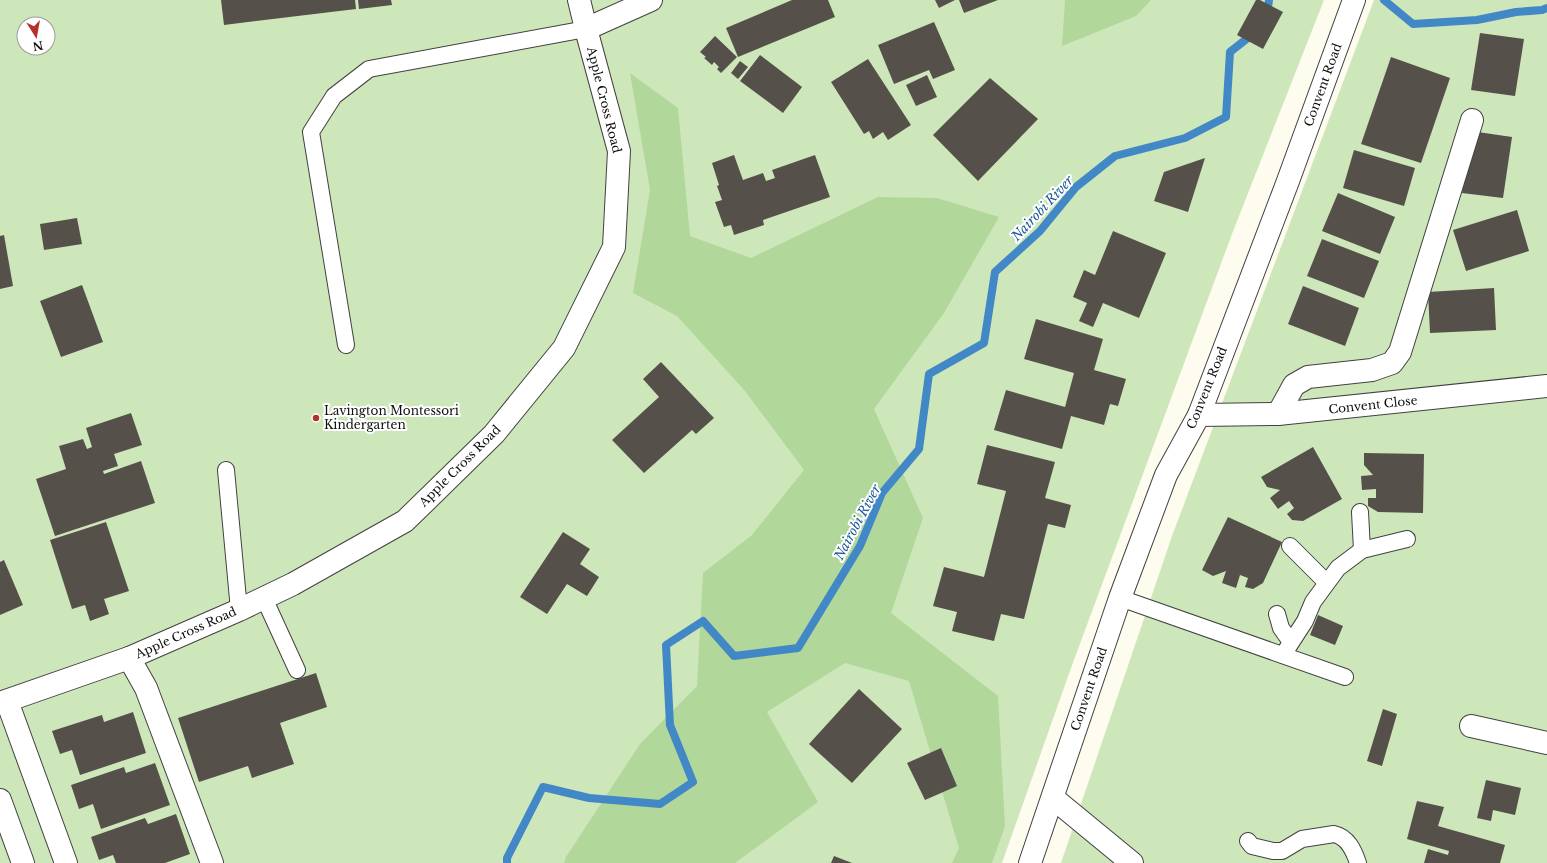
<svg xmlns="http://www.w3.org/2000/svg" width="1547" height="863" font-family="'Libre Baskerville',serif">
  <rect width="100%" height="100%" fill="#fefcef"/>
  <g fill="#cee7ba" fill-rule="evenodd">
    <path d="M 0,0 L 1324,0 L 1232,234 L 1071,668 L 1002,863 L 0,863 ZM 24,24 L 48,24 L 48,48 L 24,48 Z"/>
    <path d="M 1374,0 L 1547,0 L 1547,863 L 1061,863 L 1172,536 Z"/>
  </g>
  <g fill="#b1d79b">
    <path d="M 1065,0 L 1151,0 L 1136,16 L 1062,46 Z"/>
    <path d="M 630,73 L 678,108 L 690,236 L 751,258 L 878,197 L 937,198 L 999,217 L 944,313 L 874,409 L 923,518 L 891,613 L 998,696 L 1005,826 L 992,863 L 952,863 L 959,848 L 909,681 L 845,663 L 767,712 L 818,802 L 735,863 L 564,863 L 566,857 L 640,744 L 697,686 L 703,573 L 752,535 L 804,470 L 745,391 L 677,316 L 633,293 L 650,190 Z"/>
  </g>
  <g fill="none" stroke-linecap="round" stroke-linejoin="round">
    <g stroke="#4287c6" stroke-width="8">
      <path d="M 1384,0 L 1413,24 L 1477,20 L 1516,12 L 1542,10 L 1547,8"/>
      <path d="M 1267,15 L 1269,0"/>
      <path d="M 507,863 L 507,858 L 543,787 L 589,798 L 660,804 L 693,782 L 670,725 L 666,645 L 703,621 L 734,656 L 798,648 L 860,546 L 882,493 L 919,449 L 929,374 L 984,343 L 995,272 L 1040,231 L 1076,187 L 1115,156 L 1185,138 L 1226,117 L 1230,52 L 1254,33"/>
    </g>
  </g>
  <g fill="#56504b">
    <path d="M 221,0 L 355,0 L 356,9 L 224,25 Z"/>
    <path d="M 358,0 L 391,0 L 392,5 L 359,9 Z"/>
    <path d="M 792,0 L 828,0 L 835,17 L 738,57 L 726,28 Z"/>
    <path d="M 935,0 L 955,0 L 939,8 Z"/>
    <path d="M 959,0 L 998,0 L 964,13 Z"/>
    <path d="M 1256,0 L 1260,0 L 1283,12 L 1263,49 L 1237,35 Z"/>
    <path d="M 934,22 L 955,70 L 933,79 L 929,70 L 894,84 L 878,45 Z"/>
    <path d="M 1480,33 L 1524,39 L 1515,96 L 1471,90 Z"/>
    <path d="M 715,36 L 737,57 L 721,73 L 717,69 L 719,67 L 714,62 L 712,65 L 704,58 L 706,57 L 700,52 Z"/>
    <path d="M 760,55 L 802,87 L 783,113 L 740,81 Z"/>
    <path d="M 1391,57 L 1450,78 L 1421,163 L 1361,144 Z"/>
    <path d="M 868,59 L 911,125 L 888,140 L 883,132 L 873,139 L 869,131 L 864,134 L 831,82 Z"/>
    <path d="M 740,61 L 748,67 L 738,79 L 731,73 Z"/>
    <path d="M 927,75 L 937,97 L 916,106 L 906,85 Z"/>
    <path d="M 990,78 L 1038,119 L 978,181 L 933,135 Z"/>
    <path d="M 1471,131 L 1512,137 L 1503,198 L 1462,193 Z"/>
    <path d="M 1354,150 L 1415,168 L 1404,206 L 1343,188 Z"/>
    <path d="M 734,155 L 743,180 L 763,173 L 766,181 L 775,178 L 772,170 L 815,155 L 830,197 L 763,220 L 764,225 L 734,235 L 731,225 L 724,227 L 715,202 L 722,200 L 717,186 L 719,185 L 712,163 Z"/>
    <path d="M 1205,158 L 1188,212 L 1154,201 L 1164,172 Z"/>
    <path d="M 1338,193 L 1395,217 L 1380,254 L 1322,231 Z"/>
    <path d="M 1517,210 L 1529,251 L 1466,271 L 1453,230 Z"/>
    <path d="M 77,218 L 82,244 L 44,250 L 40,224 Z"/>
    <path d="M 1113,231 L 1166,253 L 1139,318 L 1103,303 L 1093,327 L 1079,321 L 1087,303 L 1073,297 L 1084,270 L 1095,275 Z"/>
    <path d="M 4,235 L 13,286 L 0,289 L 0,236 Z"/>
    <path d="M 1322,239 L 1379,261 L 1364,298 L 1307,276 Z"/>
    <path d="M 82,285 L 103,342 L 61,357 L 40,301 Z"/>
    <path d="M 1303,286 L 1359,308 L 1345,346 L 1288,324 Z"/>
    <path d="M 1494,288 L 1496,330 L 1430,333 L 1428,292 Z"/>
    <path d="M 1036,319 L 1103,339 L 1094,370 L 1126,379 L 1118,406 L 1110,404 L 1104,425 L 1071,416 L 1062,449 L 994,430 L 1006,390 L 1065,407 L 1074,373 L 1024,359 Z"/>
    <path d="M 661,362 L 714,418 L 696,434 L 692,430 L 644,473 L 612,440 L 659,397 L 643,379 Z"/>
    <path d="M 131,413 L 142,445 L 114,454 L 118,466 L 103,471 L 104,474 L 141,461 L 155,503 L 55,536 L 36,479 L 66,469 L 59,446 L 83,439 L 87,449 L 92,447 L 86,428 Z"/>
    <path d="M 987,445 L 1055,462 L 1045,498 L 1071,505 L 1065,528 L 1048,524 L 1024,619 L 1001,614 L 994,641 L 952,631 L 957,612 L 933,606 L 944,567 L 984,577 L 1006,491 L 977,484 Z"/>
    <path d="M 1313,447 L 1342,499 L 1303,521 L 1292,520 L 1287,514 L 1294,508 L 1289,501 L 1278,509 L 1270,498 L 1280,490 L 1267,487 L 1261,477 Z"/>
    <path d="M 1364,453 L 1424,454 L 1423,513 L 1378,512 L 1368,506 L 1368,498 L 1376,498 L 1376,489 L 1362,490 L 1361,476 L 1373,475 L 1364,465 Z"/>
    <path d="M 1228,517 L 1282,542 L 1263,583 L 1253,589 L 1245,587 L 1248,578 L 1240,575 L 1236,588 L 1222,583 L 1226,571 L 1213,576 L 1202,570 Z"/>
    <path d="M 106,522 L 129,591 L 104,599 L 109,614 L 90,621 L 85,605 L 72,609 L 50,540 Z"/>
    <path d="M 563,532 L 590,549 L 580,564 L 599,577 L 587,596 L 567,584 L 547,614 L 520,597 Z"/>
    <path d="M 4,560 L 23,605 L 0,615 L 0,562 Z"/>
    <path d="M 1318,615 L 1343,626 L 1335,645 L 1310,635 Z"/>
    <path d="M 316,673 L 327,707 L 280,723 L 294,764 L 252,778 L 248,766 L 199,782 L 178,718 Z"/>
    <path d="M 859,689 L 902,729 L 852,783 L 809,744 Z"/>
    <path d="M 1383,709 L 1397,714 L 1382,766 L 1367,761 Z"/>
    <path d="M 133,712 L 146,753 L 80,775 L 72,750 L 60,754 L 52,731 L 102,715 L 104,722 Z"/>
    <path d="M 941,748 L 957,786 L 925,800 L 907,763 Z"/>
    <path d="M 155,763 L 170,805 L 101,829 L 93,804 L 79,809 L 71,785 L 124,767 L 126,773 Z"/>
    <path d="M 1486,780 L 1521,788 L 1515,815 L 1493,810 L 1491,821 L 1477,818 Z"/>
    <path d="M 1417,801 L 1444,807 L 1438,826 L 1505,845 L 1500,863 L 1424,863 L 1428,849 L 1448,855 L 1449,851 L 1407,839 Z"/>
    <path d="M 176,814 L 190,854 L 165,863 L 116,863 L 113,855 L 99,860 L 91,837 L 145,818 L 148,824 Z"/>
    <path d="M 834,856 L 852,863 L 831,863 Z"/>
  </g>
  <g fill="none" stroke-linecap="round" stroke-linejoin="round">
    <g stroke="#414141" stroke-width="18">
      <g id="lane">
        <path d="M 346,345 L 311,132 L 334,96 L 369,69 L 586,29"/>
        <path d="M 226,470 L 239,610"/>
        <path d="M 1360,512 L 1362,550"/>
        <path d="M 1290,546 L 1326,582"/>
        <path d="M 264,598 L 297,670"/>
        <path d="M 1120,598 L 1345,677"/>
        <path d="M 1277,614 L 1281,628 L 1291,642"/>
        <path d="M 1283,655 L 1305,621 L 1313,602 L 1338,568 L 1362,550 L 1407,539"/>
        <path d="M 1248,841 L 1252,846 L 1273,851 L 1282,851 L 1302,839 L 1334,834 C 1348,837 1354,851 1358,863"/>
      </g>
    </g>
    <g stroke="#414141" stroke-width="24">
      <g id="street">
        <path d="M 586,29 L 651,0"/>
        <path d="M 1278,414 L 1294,385 L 1308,377 L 1372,370 L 1392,363 L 1400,352 L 1472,120"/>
        <path d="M 1199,415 L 1278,414 L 1547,386"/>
        <path d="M 129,658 L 146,688 L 212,863"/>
        <path d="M 7,701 L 66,863"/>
        <path d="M 0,703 L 129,658 L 239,610 L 293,584 L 405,521 L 494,434 L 564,348 L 614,247 L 619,151 L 586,29 L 579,0"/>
        <path d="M 1471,726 L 1547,743"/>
        <path d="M 1053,798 L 1132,863"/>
        <path d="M 0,800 L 23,863"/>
        <path d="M 1030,863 L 1120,598 L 1166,475 L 1199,415 L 1288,181 L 1354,0"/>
      </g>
    </g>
    <use href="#lane" stroke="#fff" stroke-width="16"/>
    <use href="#street" stroke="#fff" stroke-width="22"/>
  </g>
  <circle fill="#b6312d" stroke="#fff" stroke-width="1.5" cx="316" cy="418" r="4"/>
  <g text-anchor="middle" stroke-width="4" stroke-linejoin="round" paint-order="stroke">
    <g font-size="12" fill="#0e0e0e" stroke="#fff">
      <text transform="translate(1323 85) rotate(-70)" y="4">Convent Road</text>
      <text transform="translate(604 100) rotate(76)" y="4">Apple Cross Road</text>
      <text transform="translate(1207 388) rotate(-68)" y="4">Convent Road</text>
      <text transform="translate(1373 405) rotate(-6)" y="4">Convent Close</text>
      <text transform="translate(460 466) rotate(-45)" y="4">Apple Cross Road</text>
      <text transform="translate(186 633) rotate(-24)" y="4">Apple Cross Road</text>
      <text transform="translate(1089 689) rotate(-71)" y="4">Convent Road</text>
    </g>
    <g font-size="12" fill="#0e0e0e" stroke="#fff" text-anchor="start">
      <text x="324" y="415">Lavington Montessori<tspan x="324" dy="14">Kindergarten</tspan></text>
    </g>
    <g font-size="13" font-style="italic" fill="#1e5999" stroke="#fff">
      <text transform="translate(1042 208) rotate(-47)" y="5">Nairobi River</text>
      <text transform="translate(857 522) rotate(-62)" y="5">Nairobi River</text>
    </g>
  </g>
  <g transform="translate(36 36) rotate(169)"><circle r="19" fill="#ffffff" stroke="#9f9f9f"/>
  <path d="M0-3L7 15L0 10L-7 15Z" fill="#b6312d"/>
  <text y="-6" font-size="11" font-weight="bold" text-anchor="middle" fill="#0e0e0e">N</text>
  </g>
</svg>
